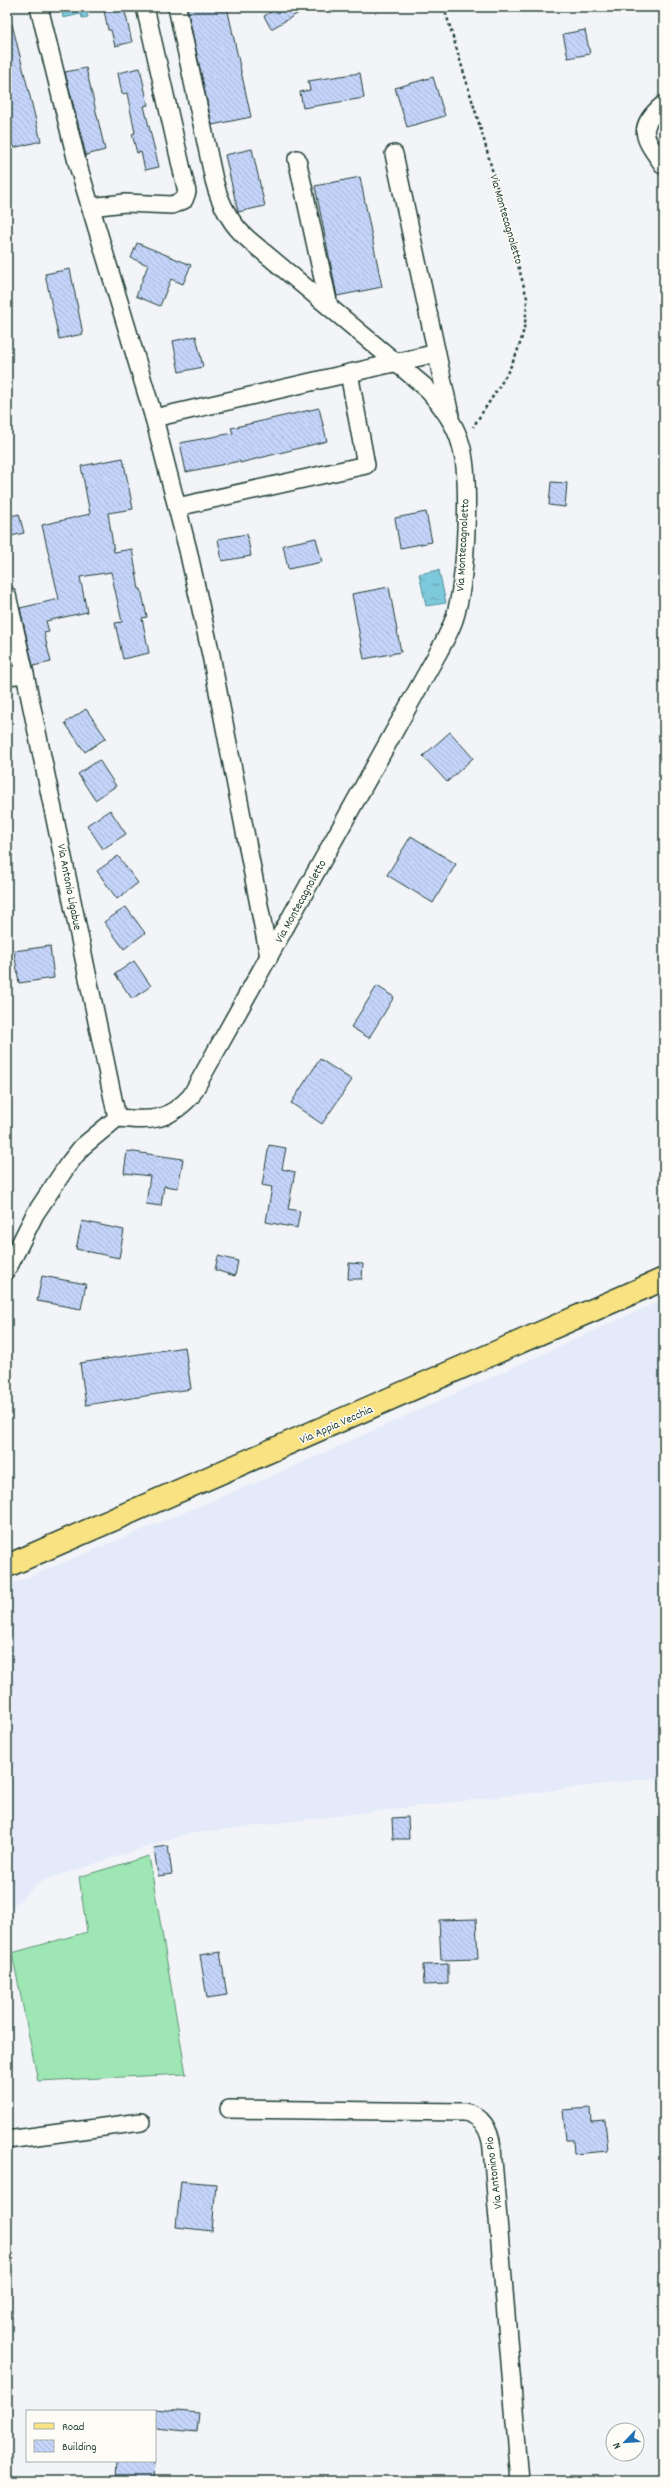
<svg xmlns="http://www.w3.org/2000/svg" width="671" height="2488" font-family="Dekko,sans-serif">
  <defs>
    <pattern id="water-ripples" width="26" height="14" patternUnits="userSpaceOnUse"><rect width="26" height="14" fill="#7dc9dc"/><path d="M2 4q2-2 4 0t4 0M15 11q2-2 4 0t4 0" fill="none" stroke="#66a4b3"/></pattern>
    <pattern id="building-back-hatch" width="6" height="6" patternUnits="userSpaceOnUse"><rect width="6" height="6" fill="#c4d4fa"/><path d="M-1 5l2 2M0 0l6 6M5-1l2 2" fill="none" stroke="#a8b7d7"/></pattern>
  </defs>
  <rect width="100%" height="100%" fill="#f2f4f8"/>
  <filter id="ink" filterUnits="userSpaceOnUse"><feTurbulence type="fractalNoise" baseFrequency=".025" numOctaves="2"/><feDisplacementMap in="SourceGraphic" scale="8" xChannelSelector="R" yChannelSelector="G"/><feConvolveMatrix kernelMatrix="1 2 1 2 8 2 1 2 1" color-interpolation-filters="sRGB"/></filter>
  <g filter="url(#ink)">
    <path fill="#e4eaf9" d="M 664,1299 L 664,1777 L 187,1834 L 42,1881 L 7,1911 L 7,1586 L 291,1468 Z"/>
    <path fill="#9ee6b4" stroke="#5e9274" d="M 149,1856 L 186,2074 L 38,2081 L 12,1953 L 87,1932 L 79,1877 Z"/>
    <g fill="url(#water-ripples)" stroke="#579199">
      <path d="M 61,7 L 86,7 L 88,17 L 82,18 L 81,14 L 63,18 Z"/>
      <path d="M 439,570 L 446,603 L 426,606 L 419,574 Z"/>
    </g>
    <g fill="url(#building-back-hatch)" stroke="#1f3d34">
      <path d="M 124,7 L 132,42 L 115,46 L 111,30 L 108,30 L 104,10 Z"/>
      <path d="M 187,7 L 227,7 L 251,117 L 212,125 Z"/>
      <path d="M 268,7 L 309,7 L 271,29 L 264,16 L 271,12 Z"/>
      <path d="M 12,24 L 41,141 L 13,148 L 7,122 L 7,25 Z"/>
      <path d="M 585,30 L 590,54 L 568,58 L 563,34 Z"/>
      <path d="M 86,68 L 105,150 L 86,155 L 65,72 Z"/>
      <path d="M 140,68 L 148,105 L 144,106 L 159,167 L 145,170 L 141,152 L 137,153 L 132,134 L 135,133 L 127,93 L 122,94 L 118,73 Z"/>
      <path d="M 360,73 L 364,98 L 303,108 L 300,92 L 310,90 L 308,81 Z"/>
      <path d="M 433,77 L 445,116 L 407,127 L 395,88 Z"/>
      <path d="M 252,149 L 265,206 L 238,212 L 225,155 Z"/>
      <path d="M 360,177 L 382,287 L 337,296 L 315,186 Z"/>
      <path d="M 137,243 L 191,265 L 183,284 L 171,279 L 160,306 L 136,296 L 148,265 L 131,258 Z"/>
      <path d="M 70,269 L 83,334 L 59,339 L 45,274 Z"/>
      <path d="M 196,336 L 203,367 L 179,372 L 173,341 Z"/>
      <path d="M 319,408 L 327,441 L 240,463 L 240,461 L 186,472 L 180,443 L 233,433 L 231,428 Z"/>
      <path d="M 123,458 L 133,509 L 108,513 L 114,552 L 132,549 L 139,589 L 141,589 L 147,617 L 142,618 L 149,653 L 123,659 L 115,623 L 122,622 L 111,572 L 80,577 L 87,612 L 46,621 L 49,632 L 44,633 L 51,662 L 33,666 L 20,608 L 59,599 L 42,525 L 90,514 L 81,466 Z"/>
      <path d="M 551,482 L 567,483 L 565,507 L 549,505 Z"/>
      <path d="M 426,512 L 432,542 L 400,548 L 395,518 Z"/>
      <path d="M 19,514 L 24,533 L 7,537 L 7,517 Z"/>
      <path d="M 247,534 L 251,556 L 222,561 L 218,539 Z"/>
      <path d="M 316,538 L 322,562 L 288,569 L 283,545 Z"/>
      <path d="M 389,587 L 401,652 L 364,659 L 352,594 Z"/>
      <path d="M 86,709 L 106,738 L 85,752 L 65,723 Z"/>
      <path d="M 450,732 L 473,758 L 447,782 L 423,756 Z"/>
      <path d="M 99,760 L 116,786 L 95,800 L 78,774 Z"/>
      <path d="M 110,810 L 126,834 L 103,849 L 87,825 Z"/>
      <path d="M 411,836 L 456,864 L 433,903 L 387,875 Z"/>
      <path d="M 118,856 L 138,883 L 117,899 L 97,871 Z"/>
      <path d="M 126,907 L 145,933 L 124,949 L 104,922 Z"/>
      <path d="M 50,946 L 54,978 L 19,983 L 14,951 Z"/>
      <path d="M 134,961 L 151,986 L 132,999 L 115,974 Z"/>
      <path d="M 377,986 L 394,997 L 369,1038 L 351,1027 Z"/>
      <path d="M 320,1059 L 352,1080 L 322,1124 L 291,1103 Z"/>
      <path d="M 269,1145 L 286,1148 L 282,1169 L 295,1172 L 288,1209 L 300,1211 L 297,1228 L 266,1222 L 272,1187 L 262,1185 Z"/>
      <path d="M 127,1151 L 183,1159 L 178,1188 L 164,1186 L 161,1206 L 146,1204 L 150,1176 L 124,1173 Z"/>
      <path d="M 82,1221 L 124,1230 L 119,1258 L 76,1249 Z"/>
      <path d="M 218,1256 L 238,1261 L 235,1276 L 215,1270 Z"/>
      <path d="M 349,1263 L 363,1264 L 362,1279 L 348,1279 Z"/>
      <path d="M 42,1276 L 86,1284 L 81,1309 L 37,1301 Z"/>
      <path d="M 185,1347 L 191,1389 L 86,1405 L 80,1363 Z"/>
      <path d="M 408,1817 L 409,1839 L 393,1839 L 392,1818 Z"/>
      <path d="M 168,1846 L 172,1874 L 158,1876 L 154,1848 Z"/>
      <path d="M 476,1919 L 478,1959 L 441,1960 L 439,1920 Z"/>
      <path d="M 220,1952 L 227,1995 L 207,1998 L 200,1955 Z"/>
      <path d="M 448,1964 L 448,1984 L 424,1985 L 423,1965 Z"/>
      <path d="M 590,2108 L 591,2121 L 605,2120 L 608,2151 L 574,2154 L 573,2140 L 566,2140 L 563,2110 Z"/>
      <path d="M 181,2181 L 216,2184 L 212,2231 L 176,2227 Z"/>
      <path d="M 155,2409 L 199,2413 L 197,2432 L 155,2428 Z"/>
      <path d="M 117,2461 L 154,2461 L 153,2481 L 116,2481 Z"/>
    </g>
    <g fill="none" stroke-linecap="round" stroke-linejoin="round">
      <g stroke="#1f3d34" stroke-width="20">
        <g id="minor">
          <path d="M 39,7 L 77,162 L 154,418 L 188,550 L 211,655 L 269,957"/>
          <path d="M 664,104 C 634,129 645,139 664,166"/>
          <path d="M 394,154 L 450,415"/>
          <path d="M 297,159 L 329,306"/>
          <path d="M 90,207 L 125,203 L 172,205 L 184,200 L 187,192 L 145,7"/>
          <path d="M 154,418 L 437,353"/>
          <path d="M 177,507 L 366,465 L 349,373"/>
          <path d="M 7,595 L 25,674"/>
          <path d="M 7,676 L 25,674 L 117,1118"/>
          <path d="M 7,1270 L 35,1214 L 67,1166 L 82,1147 L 117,1118 C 151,1121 167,1122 191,1096 L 439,651 C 446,638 454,624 457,609 C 466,574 471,479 461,445 C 455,422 440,403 424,386 L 249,240 C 230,224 220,204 214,180 L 177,7"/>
          <path d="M 229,2109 L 464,2112 C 482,2115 490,2130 492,2148 L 520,2481"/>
          <path d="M 7,2140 L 141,2122"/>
        </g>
      </g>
      <g stroke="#1f3d34" stroke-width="25">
        <path id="major" d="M 7,1566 L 664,1279"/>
      </g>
      <path stroke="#1f3d34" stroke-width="2.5" stroke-dasharray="3 3" stroke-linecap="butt" d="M 444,7 L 484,140 L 527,298 C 526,355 502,381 473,427"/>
      <use href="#minor" stroke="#fdfcf7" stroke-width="17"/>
      <use href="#major" stroke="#f8e281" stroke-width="22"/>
    </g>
  </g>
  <g text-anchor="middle" stroke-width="3" stroke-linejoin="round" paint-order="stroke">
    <g font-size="12" fill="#1f3d34" stroke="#fdfcf7">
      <text transform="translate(507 219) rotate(74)" y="4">Via Montecagnoletto</text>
      <text transform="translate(462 545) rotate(-87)" y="4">Via Montecagnoletto</text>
      <text transform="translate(70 887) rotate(79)" y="4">Via Antonio Ligabue</text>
      <text transform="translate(300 901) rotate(-61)" y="4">Via Montecagnoletto</text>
      <text transform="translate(336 1424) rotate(-24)" y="4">Via Appia Vecchia</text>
      <text transform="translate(493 2173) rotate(-97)" y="4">Via Antonino Pio</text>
    </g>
  </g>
  <rect width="671" height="2488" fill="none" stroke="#fdfcf7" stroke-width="24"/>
  <rect x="12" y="12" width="647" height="2464" fill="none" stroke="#1f3d34" stroke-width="1.5" filter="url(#ink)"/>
  <rect x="26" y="2410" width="130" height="52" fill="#fdfcf7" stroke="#a4b0a9"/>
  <rect x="34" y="2423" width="20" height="6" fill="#f8e281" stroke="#a4b0a9"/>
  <text x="62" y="2430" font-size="12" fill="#1f3d34">Road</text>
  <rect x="34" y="2440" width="20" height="12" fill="url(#building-back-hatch)" stroke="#a4b0a9"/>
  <text x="62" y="2450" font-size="12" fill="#1f3d34">Building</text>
  <g transform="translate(625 2442) rotate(245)"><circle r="19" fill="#fdfcf7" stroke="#a4b0a9"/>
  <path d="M0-3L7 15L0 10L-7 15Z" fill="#1f6fb2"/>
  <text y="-6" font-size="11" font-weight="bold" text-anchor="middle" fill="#1f3d34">N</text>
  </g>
</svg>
